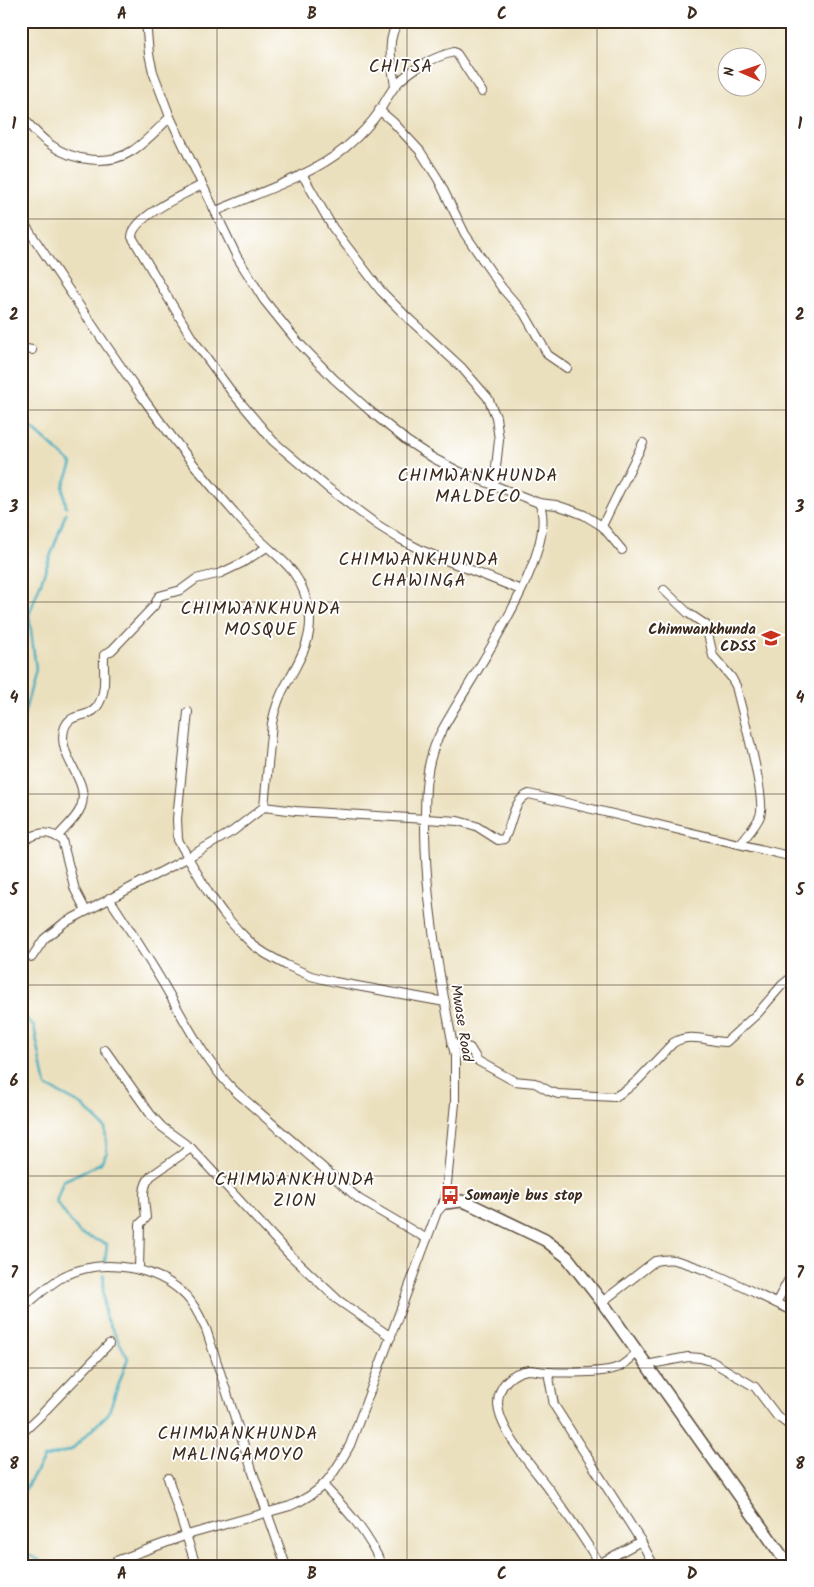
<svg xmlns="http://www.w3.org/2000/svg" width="814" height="1587" font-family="Kalam,sans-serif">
  <rect width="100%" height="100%" fill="#fff"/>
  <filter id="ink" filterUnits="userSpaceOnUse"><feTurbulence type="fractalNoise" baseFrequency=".02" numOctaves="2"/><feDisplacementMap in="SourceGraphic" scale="10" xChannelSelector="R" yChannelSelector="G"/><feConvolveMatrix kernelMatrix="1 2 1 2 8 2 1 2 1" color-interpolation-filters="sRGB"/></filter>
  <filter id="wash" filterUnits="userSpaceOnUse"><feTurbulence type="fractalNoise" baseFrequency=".0096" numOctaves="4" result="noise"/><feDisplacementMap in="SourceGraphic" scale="20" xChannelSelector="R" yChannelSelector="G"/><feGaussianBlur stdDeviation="1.12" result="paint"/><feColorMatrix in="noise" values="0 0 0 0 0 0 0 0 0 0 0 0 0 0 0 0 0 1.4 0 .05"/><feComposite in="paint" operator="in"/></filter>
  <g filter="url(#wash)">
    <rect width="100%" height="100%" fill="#ebe0be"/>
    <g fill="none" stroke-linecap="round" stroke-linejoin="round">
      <g stroke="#40acbe" stroke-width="2.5">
        <path d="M 21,418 L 72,464 L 63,487 L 66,507"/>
        <path d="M 21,727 L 36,669 L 29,615 L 66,513"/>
        <path d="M 21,1013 L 34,1027 L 46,1086 L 82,1105 L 105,1128 L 107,1152 L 101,1163 L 63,1181 L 56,1202 L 80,1234 L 107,1244 L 105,1262"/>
        <path d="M 21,1496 L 44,1458 L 71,1450 L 108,1414 L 128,1358 L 105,1316 L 103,1291 L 104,1275"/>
        <path d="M 21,1531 L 21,1535"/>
        <path d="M 21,1551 L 51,1566"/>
      </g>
    </g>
  </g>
  <g filter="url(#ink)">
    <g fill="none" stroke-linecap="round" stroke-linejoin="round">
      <g stroke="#554536" stroke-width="10">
        <g id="street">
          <path d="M 146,21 L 149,54 L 153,72 L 170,117 L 237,257 L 264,300 L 297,341 L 334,379 L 370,411 L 407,441 L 433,458 L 460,472 L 539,503 L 556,505 L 571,510 L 584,515 L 602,526 L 622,550"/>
          <path d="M 395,86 C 392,65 385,39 399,21"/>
          <path d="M 379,110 L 393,122 L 420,151 L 438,179 L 465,234 L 502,288 L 524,313 L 548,355 L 567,368"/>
          <path d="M 21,115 C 30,126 39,137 51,145 C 73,161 109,166 132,151 C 146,142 158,129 170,117"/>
          <path d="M 302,174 L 333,228 L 381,291 L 408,318 L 462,368 L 488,398 L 496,417 L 499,440 L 494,485"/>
          <path d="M 202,185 C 186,193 132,217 132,237 L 192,338 L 231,391 L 273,441 L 328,488 L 376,524 L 400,539 L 423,551 L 521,590"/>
          <path d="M 216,211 C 256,194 313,175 345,148 C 358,137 370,125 379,112 C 384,103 389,94 395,86 C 409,70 433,57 454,52 L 457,54 L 482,92"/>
          <path d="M 21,219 C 60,276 98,335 138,391 C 171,438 209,484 247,527 C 275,558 300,564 309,610 C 314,637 300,659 288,681 C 280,694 275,708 272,723 L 264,807"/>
          <path d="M 21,348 L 32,350"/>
          <path d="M 602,526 L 643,443"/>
          <path d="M 664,590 L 688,613 L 706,625 L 713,656 L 731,677 L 736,686 C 741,709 767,798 760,816 C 756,826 747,835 740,844"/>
          <path d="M 21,699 L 23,704"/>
          <path d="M 188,712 L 177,819 L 178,840 L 208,892 L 223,913 L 238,930 L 254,946 L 266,954 L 286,965 L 311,976 L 335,982 L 445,1002"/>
          <path d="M 57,837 C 65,828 77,818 81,807 C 91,780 57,758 64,730 C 69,711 86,720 96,708 C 108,693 103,672 104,655 L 112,650 L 154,606 L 159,596 L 181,590 L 196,579 L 221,573 L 242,563 L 267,547"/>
          <path d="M 21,842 C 37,833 46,829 62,840 L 75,890 L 86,911"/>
          <path d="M 109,898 C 128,927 147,956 164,985 C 187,1024 204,1061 236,1092 L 359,1199 L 427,1239"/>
          <path d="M 32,957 L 44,939 L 64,923 L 187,858 L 233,831 L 264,807 L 296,811 L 458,821 L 476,826 L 498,840 L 504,839 C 512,826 512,800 529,794 L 793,857"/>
          <path d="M 452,1045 L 462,1045 L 470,1048 L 478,1061 L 514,1081 L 535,1083 L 549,1091 L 558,1094 L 615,1097 L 627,1089 L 638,1080 L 673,1043 C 691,1032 708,1042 726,1042 L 758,1013 L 782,985 L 793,976"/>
          <path d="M 105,1050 L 151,1115 L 162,1127 L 191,1148 L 288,1253 L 338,1300 L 391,1337"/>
          <path d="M 139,1270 L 140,1224 L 146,1218 C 145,1203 140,1188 151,1176 L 191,1148"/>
          <path d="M 602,1302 L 655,1261 C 663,1260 670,1258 678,1261 C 718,1272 755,1294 793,1311"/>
          <path d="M 776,1303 L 793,1272"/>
          <path d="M 21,1309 C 35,1298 48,1285 64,1276 C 101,1257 157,1266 186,1296 C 195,1305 200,1317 206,1329 L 252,1470 L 286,1566"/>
          <path d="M 646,1365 L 688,1357 L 700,1358 L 711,1361 L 755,1387 L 777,1416 L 793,1428"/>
          <path d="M 548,1372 L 554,1405 L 641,1541 L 654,1566"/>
          <path d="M 21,1434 L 39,1417 L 109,1344"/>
          <path d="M 168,1478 L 196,1566"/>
          <path d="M 324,1486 C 347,1510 369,1534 382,1566"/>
          <path d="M 599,1564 L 641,1541"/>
          <path d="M 112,1566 L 116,1561 L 187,1535 L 290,1506 C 323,1492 333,1476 350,1445 L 437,1212 L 445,1203 L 455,1103 L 455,1056 C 440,979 425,902 425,824 C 425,794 425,766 438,738 C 460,692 563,551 539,503"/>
          <path d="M 600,1566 C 587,1541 570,1519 554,1496 C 538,1473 498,1431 498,1403 C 498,1386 511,1372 529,1370 C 535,1370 541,1372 548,1372 C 563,1373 603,1373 616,1368 C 624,1366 630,1358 637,1353"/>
        </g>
      </g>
      <g stroke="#554536" stroke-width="14">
        <path id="secondary" d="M 445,1203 L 461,1201 L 468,1203 L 545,1240 L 567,1257 L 602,1302 L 789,1566"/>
      </g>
      <use href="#street" stroke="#fff" stroke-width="8"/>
      <use href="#secondary" stroke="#fff" stroke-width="11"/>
    </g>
  </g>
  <path fill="none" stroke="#3b2a1e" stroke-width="1" stroke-opacity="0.55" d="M 217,21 L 217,1566M 407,21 L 407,1566M 597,21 L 597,1566M 21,219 L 793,219M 21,410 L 793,410M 21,602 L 793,602M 21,794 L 793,794M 21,985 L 793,985M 21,1176 L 793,1176M 21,1368 L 793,1368"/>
  <defs>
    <g id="school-bare" transform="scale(1.5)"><path d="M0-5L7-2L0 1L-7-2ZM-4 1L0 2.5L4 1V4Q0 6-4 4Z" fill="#c8321e" stroke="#fff" stroke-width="2.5" paint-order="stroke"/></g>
    <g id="bus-bare" transform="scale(1.5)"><path d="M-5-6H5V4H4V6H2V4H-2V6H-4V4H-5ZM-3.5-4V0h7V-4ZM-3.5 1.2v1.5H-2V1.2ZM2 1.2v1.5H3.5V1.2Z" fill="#c8321e" stroke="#fff" stroke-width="2.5" paint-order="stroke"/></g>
  </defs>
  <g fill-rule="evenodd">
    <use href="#school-bare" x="771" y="638"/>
    <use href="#bus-bare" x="450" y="1195"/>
  </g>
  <g text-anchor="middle" stroke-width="4" stroke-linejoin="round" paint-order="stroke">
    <g font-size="15" font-weight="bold" fill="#3b2a1e" stroke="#fff" text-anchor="end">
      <text x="756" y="634">Chimwankhunda<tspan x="756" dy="17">CDSS</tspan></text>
      <text x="465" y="1200" text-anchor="start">Somanje bus stop</text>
    </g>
    <g font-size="15" fill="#3b2a1e" stroke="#fff">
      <text transform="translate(462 1023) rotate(81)" y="5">Mwase Road</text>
    </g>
    <g font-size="18" letter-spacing="1" fill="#3b2a1e" stroke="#fff">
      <text x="401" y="72">CHITSA</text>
      <text x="478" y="481">CHIMWANKHUNDA<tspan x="478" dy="21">MALDECO</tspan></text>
      <text x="419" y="565">CHIMWANKHUNDA<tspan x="419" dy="21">CHAWINGA</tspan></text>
      <text x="261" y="614">CHIMWANKHUNDA<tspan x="261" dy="21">MOSQUE</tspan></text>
      <text x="295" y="1185">CHIMWANKHUNDA<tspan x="295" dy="21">ZION</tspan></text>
      <text x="238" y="1439">CHIMWANKHUNDA<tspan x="238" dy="21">MALINGAMOYO</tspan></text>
    </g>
  </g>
  <rect width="814" height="1587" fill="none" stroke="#fff" stroke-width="55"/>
  <g transform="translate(742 72) rotate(272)"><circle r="24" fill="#ffffff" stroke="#b1aaa5"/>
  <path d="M0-4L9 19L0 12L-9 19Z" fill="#c8321e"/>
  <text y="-8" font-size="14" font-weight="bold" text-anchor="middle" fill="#3b2a1e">N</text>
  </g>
  <rect x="28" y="28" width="758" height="1532" fill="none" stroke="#3b2a1e" stroke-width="2"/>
  <g font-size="16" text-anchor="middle" font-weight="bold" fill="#3b2a1e">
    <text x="122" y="19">A</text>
    <text x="312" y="19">B</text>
    <text x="502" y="19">C</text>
    <text x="692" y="19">D</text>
    <text x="14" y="129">1</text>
    <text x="800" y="129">1</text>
    <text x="14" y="320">2</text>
    <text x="800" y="320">2</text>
    <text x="14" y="512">3</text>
    <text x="800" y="512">3</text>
    <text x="14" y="703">4</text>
    <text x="800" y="703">4</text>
    <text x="14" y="895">5</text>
    <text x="800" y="895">5</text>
    <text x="14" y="1086">6</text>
    <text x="800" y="1086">6</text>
    <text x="14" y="1278">7</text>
    <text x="800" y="1278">7</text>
    <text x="14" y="1469">8</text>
    <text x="800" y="1469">8</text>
    <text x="122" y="1579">A</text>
    <text x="312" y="1579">B</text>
    <text x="502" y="1579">C</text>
    <text x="692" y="1579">D</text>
  </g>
</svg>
